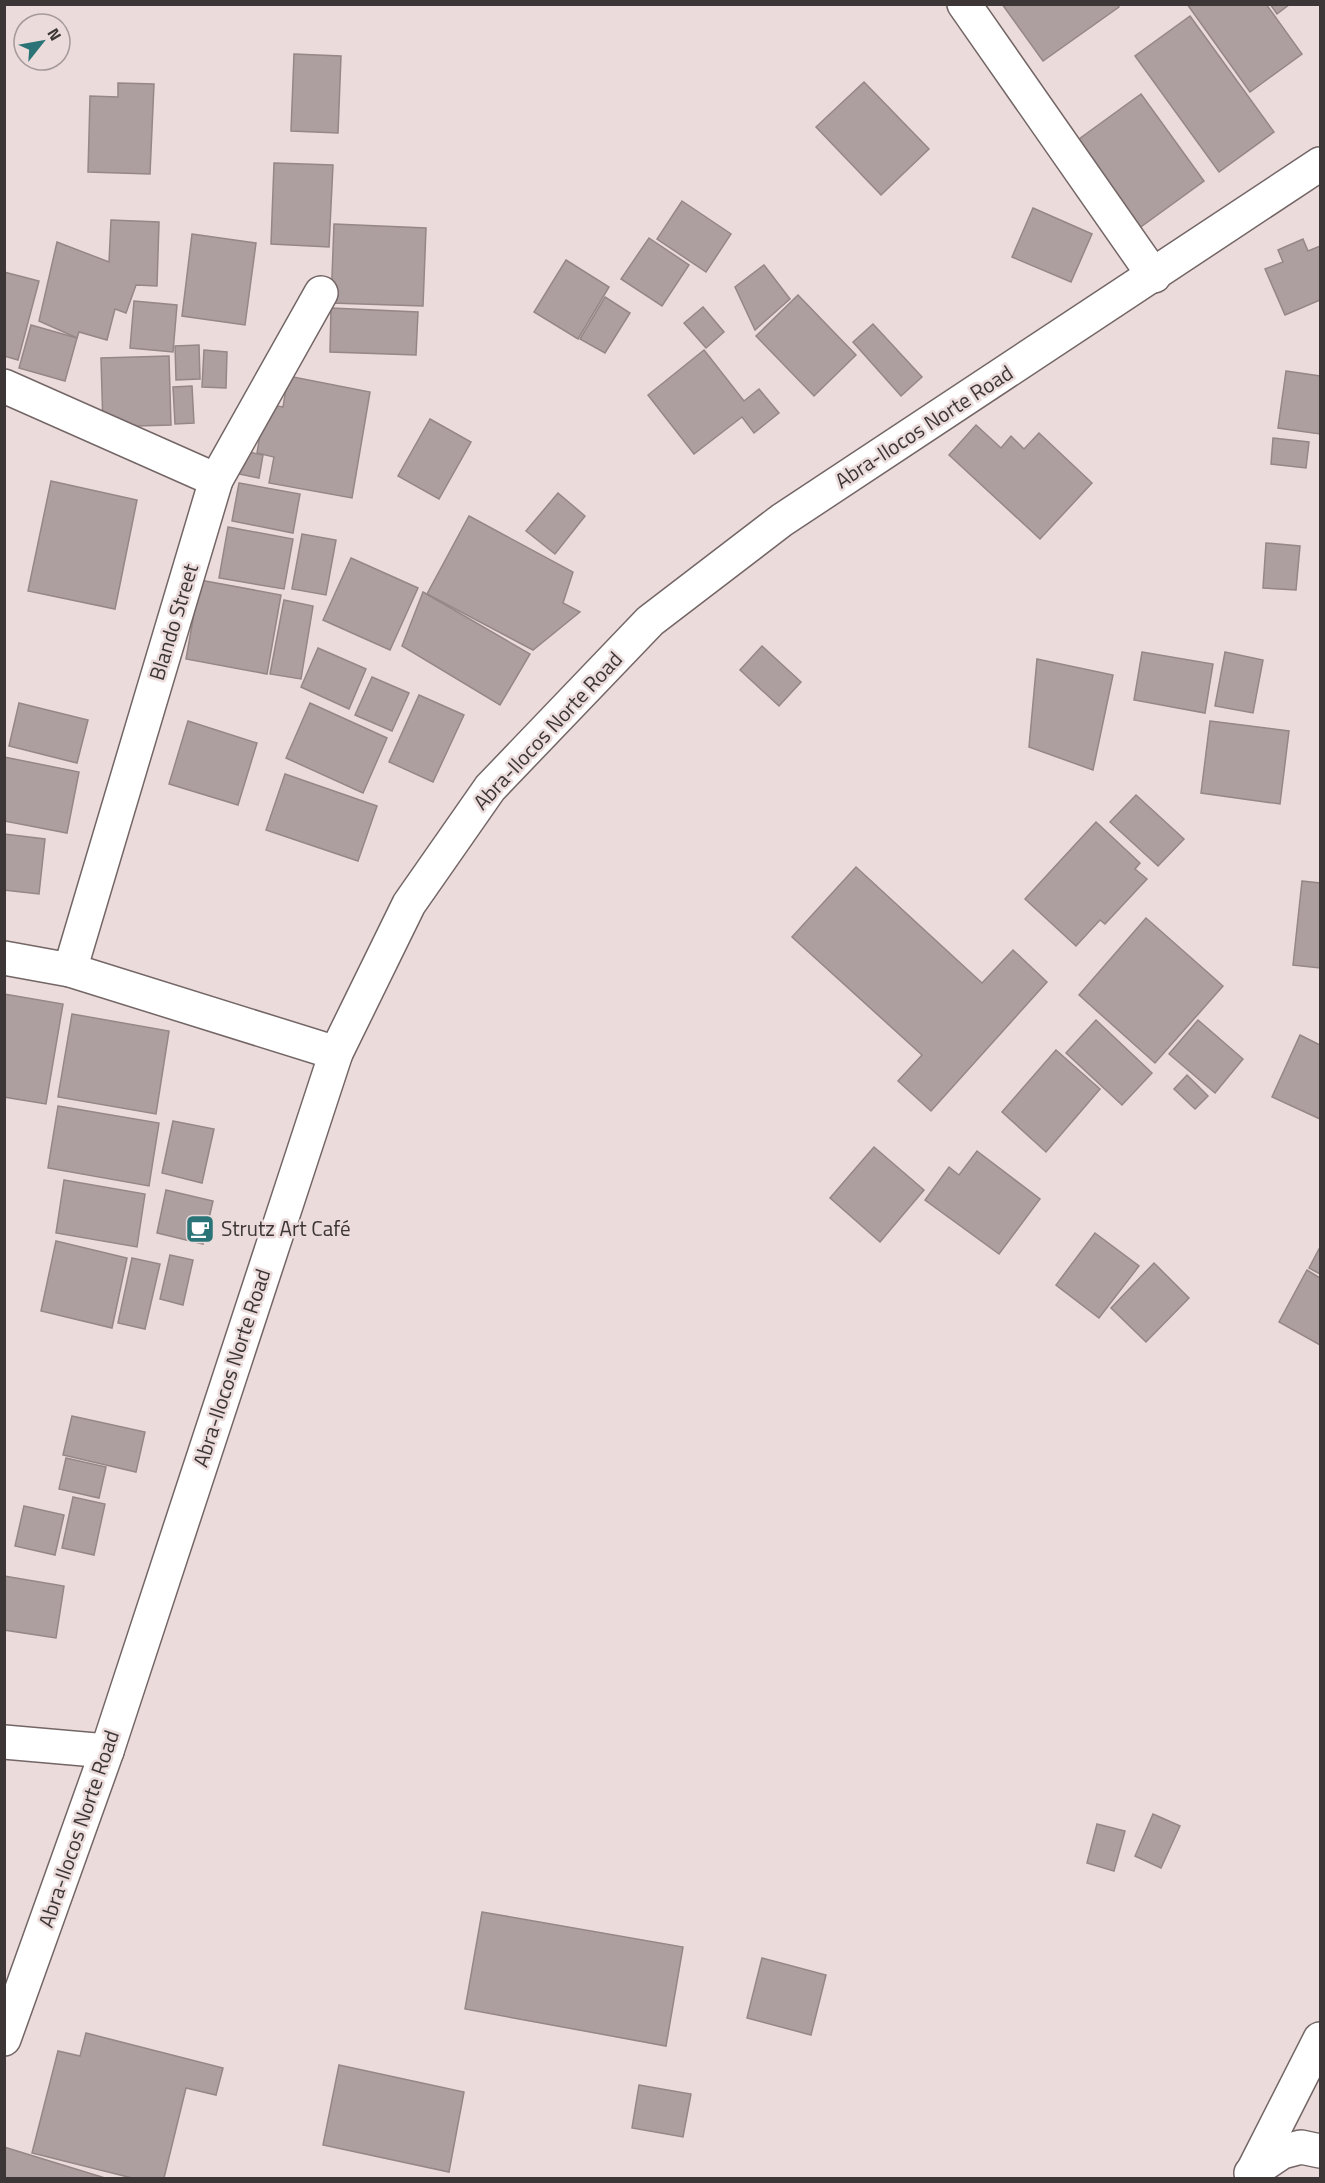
<svg xmlns="http://www.w3.org/2000/svg" width="1325" height="2183" font-family="'Titillium Web',sans-serif">
  <rect width="100%" height="100%" fill="#ebdbdb"/>
  <g fill="#ad9f9f" stroke="#958786" stroke-width="1.5">
    <path d="M 1002,4 L 1118,4 L 1119,7 L 1043,61 Z"/>
    <path d="M 1187,4 L 1266,4 L 1302,54 L 1250,92 Z"/>
    <path d="M 1270,4 L 1290,4 L 1277,14 Z"/>
    <path d="M 1190,16 L 1274,132 L 1219,172 L 1135,56 Z"/>
    <path d="M 294,54 L 341,56 L 338,133 L 291,131 Z"/>
    <path d="M 864,82 L 929,149 L 881,195 L 816,127 Z"/>
    <path d="M 118,83 L 154,84 L 150,174 L 88,172 L 90,96 L 118,97 Z"/>
    <path d="M 1141,94 L 1204,181 L 1138,229 L 1075,142 Z"/>
    <path d="M 274,163 L 333,165 L 329,247 L 271,244 Z"/>
    <path d="M 682,201 L 731,234 L 706,272 L 657,239 Z"/>
    <path d="M 1033,208 L 1092,234 L 1071,282 L 1012,257 Z"/>
    <path d="M 111,220 L 159,222 L 157,286 L 136,285 L 126,313 L 115,309 L 107,340 L 79,332 L 77,338 L 39,321 L 57,242 L 109,262 Z"/>
    <path d="M 334,224 L 426,228 L 423,306 L 331,303 Z"/>
    <path d="M 192,234 L 256,243 L 245,325 L 182,316 Z"/>
    <path d="M 649,238 L 689,265 L 662,306 L 621,279 Z"/>
    <path d="M 1303,239 L 1308,251 L 1320,246 L 1320,300 L 1285,315 L 1265,269 L 1283,262 L 1278,250 Z"/>
    <path d="M 566,260 L 609,287 L 578,339 L 534,312 Z"/>
    <path d="M 764,265 L 790,299 L 755,330 L 735,287 Z"/>
    <path d="M 4,272 L 39,281 L 18,360 L 4,356 Z"/>
    <path d="M 798,295 L 856,355 L 814,396 L 756,336 Z"/>
    <path d="M 605,297 L 630,313 L 605,353 L 580,339 Z"/>
    <path d="M 134,301 L 177,305 L 173,352 L 130,348 Z"/>
    <path d="M 703,307 L 724,332 L 706,348 L 684,323 Z"/>
    <path d="M 331,308 L 418,312 L 416,355 L 330,352 Z"/>
    <path d="M 873,324 L 922,377 L 901,396 L 853,342 Z"/>
    <path d="M 31,325 L 77,338 L 65,381 L 19,368 Z"/>
    <path d="M 199,345 L 200,379 L 176,380 L 175,346 Z"/>
    <path d="M 204,350 L 227,352 L 226,388 L 202,387 Z"/>
    <path d="M 704,350 L 744,401 L 759,389 L 779,413 L 754,433 L 742,417 L 694,454 L 648,395 Z"/>
    <path d="M 169,356 L 171,425 L 103,427 L 101,358 Z"/>
    <path d="M 1286,371 L 1320,376 L 1320,434 L 1278,428 Z"/>
    <path d="M 288,376 L 370,392 L 352,498 L 269,483 L 274,457 L 257,453 L 265,404 L 283,407 Z"/>
    <path d="M 192,386 L 194,423 L 175,424 L 173,387 Z"/>
    <path d="M 430,419 L 471,442 L 439,499 L 398,476 Z"/>
    <path d="M 976,425 L 1001,448 L 1011,436 L 1024,449 L 1039,433 L 1092,483 L 1040,539 L 949,455 Z"/>
    <path d="M 1273,438 L 1309,442 L 1306,468 L 1271,464 Z"/>
    <path d="M 238,450 L 263,455 L 259,478 L 234,473 Z"/>
    <path d="M 51,481 L 137,500 L 115,609 L 28,591 Z"/>
    <path d="M 239,483 L 300,494 L 293,533 L 232,521 Z"/>
    <path d="M 558,493 L 585,516 L 555,554 L 526,531 Z"/>
    <path d="M 469,516 L 573,572 L 563,603 L 580,612 L 533,650 L 427,594 Z"/>
    <path d="M 228,527 L 293,539 L 284,589 L 219,578 Z"/>
    <path d="M 302,534 L 336,540 L 326,595 L 292,589 Z"/>
    <path d="M 1266,543 L 1300,546 L 1296,590 L 1263,588 Z"/>
    <path d="M 351,558 L 418,588 L 390,650 L 323,620 Z"/>
    <path d="M 200,580 L 281,595 L 267,674 L 186,659 Z"/>
    <path d="M 423,592 L 530,654 L 500,705 L 402,646 Z"/>
    <path d="M 284,600 L 313,606 L 301,679 L 270,674 Z"/>
    <path d="M 762,646 L 801,682 L 779,706 L 740,670 Z"/>
    <path d="M 318,648 L 366,669 L 349,709 L 301,687 Z"/>
    <path d="M 1142,652 L 1213,664 L 1205,713 L 1134,700 Z"/>
    <path d="M 1225,652 L 1263,660 L 1253,713 L 1215,706 Z"/>
    <path d="M 1037,659 L 1113,675 L 1093,770 L 1029,747 Z"/>
    <path d="M 372,677 L 409,693 L 392,731 L 355,715 Z"/>
    <path d="M 419,695 L 464,715 L 433,782 L 389,762 Z"/>
    <path d="M 19,703 L 88,720 L 77,763 L 9,746 Z"/>
    <path d="M 310,703 L 387,738 L 363,793 L 286,758 Z"/>
    <path d="M 188,721 L 257,743 L 238,805 L 169,784 Z"/>
    <path d="M 1210,721 L 1289,731 L 1280,804 L 1201,793 Z"/>
    <path d="M 4,757 L 79,772 L 67,833 L 4,821 Z"/>
    <path d="M 285,774 L 377,806 L 358,861 L 266,830 Z"/>
    <path d="M 1136,795 L 1184,839 L 1158,866 L 1110,822 Z"/>
    <path d="M 1096,822 L 1140,863 L 1135,869 L 1147,879 L 1105,924 L 1100,920 L 1076,946 L 1025,899 Z"/>
    <path d="M 4,834 L 45,839 L 39,894 L 4,890 Z"/>
    <path d="M 856,867 L 982,983 L 1013,950 L 1047,982 L 931,1111 L 898,1081 L 922,1055 L 792,937 Z"/>
    <path d="M 1302,881 L 1320,883 L 1320,968 L 1293,965 Z"/>
    <path d="M 1146,918 L 1223,986 L 1155,1063 L 1079,995 Z"/>
    <path d="M 4,994 L 63,1004 L 46,1104 L 4,1097 Z"/>
    <path d="M 72,1014 L 169,1031 L 156,1114 L 58,1097 Z"/>
    <path d="M 1096,1020 L 1152,1073 L 1122,1105 L 1066,1053 Z"/>
    <path d="M 1198,1020 L 1243,1059 L 1215,1093 L 1169,1054 Z"/>
    <path d="M 1300,1035 L 1320,1045 L 1320,1119 L 1272,1097 Z"/>
    <path d="M 1056,1050 L 1100,1089 L 1046,1152 L 1002,1112 Z"/>
    <path d="M 1187,1075 L 1208,1096 L 1195,1109 L 1174,1089 Z"/>
    <path d="M 58,1106 L 159,1123 L 149,1186 L 48,1168 Z"/>
    <path d="M 173,1121 L 214,1129 L 202,1183 L 162,1173 Z"/>
    <path d="M 874,1147 L 924,1190 L 880,1242 L 830,1198 Z"/>
    <path d="M 977,1151 L 1040,1199 L 999,1254 L 925,1200 L 949,1167 L 959,1175 Z"/>
    <path d="M 64,1180 L 145,1194 L 137,1247 L 56,1233 Z"/>
    <path d="M 166,1190 L 213,1201 L 203,1244 L 157,1233 Z"/>
    <path d="M 1095,1233 L 1139,1266 L 1099,1318 L 1056,1285 Z"/>
    <path d="M 56,1241 L 127,1258 L 112,1328 L 41,1311 Z"/>
    <path d="M 1320,1247 L 1320,1274 L 1309,1268 Z"/>
    <path d="M 170,1255 L 193,1260 L 183,1305 L 160,1299 Z"/>
    <path d="M 132,1258 L 160,1264 L 145,1329 L 118,1323 Z"/>
    <path d="M 1154,1263 L 1189,1298 L 1146,1342 L 1111,1308 Z"/>
    <path d="M 1307,1270 L 1320,1278 L 1320,1345 L 1279,1322 Z"/>
    <path d="M 72,1416 L 145,1432 L 136,1472 L 63,1455 Z"/>
    <path d="M 66,1458 L 106,1467 L 99,1498 L 59,1489 Z"/>
    <path d="M 73,1497 L 105,1504 L 94,1555 L 62,1548 Z"/>
    <path d="M 24,1506 L 64,1515 L 55,1555 L 15,1546 Z"/>
    <path d="M 4,1576 L 64,1586 L 56,1638 L 4,1630 Z"/>
    <path d="M 1153,1814 L 1180,1826 L 1161,1868 L 1135,1856 Z"/>
    <path d="M 1097,1824 L 1125,1831 L 1114,1871 L 1087,1863 Z"/>
    <path d="M 482,1912 L 683,1947 L 666,2046 L 465,2009 Z"/>
    <path d="M 762,1958 L 826,1975 L 811,2035 L 747,2018 Z"/>
    <path d="M 86,2033 L 223,2068 L 216,2095 L 186,2088 L 164,2178 L 132,2178 L 32,2153 L 58,2051 L 80,2056 Z"/>
    <path d="M 339,2065 L 464,2092 L 449,2172 L 323,2145 Z"/>
    <path d="M 639,2085 L 691,2094 L 683,2137 L 632,2128 Z"/>
    <path d="M 4,2147 L 105,2178 L 4,2178 Z"/>
  </g>
  <g fill="none" stroke-linecap="round" stroke-linejoin="round">
    <g stroke="#746666" stroke-width="36">
      <g id="minor">
        <path d="M 964,4 L 1154,276"/>
        <path d="M 4,386 L 216,480"/>
        <path d="M 4,958 L 70,970 L 336,1053"/>
        <path d="M 70,970 L 216,480 L 321,293"/>
        <path d="M 1254,2169 L 1320,2039"/>
        <path d="M 1251,2173 L 1282,2152 L 1301,2147 L 1320,2151"/>
      </g>
    </g>
    <g stroke="#746666" stroke-width="36">
      <path id="tertiary" d="M 4,1742 L 107,1751"/>
    </g>
    <g stroke="#746666" stroke-width="36">
      <path id="primary" d="M 4,2039 L 107,1751 L 336,1053 L 409,904 L 490,788 L 650,621 L 782,520 L 1320,164"/>
    </g>
    <use href="#minor" stroke="#fff" stroke-width="33"/>
    <use href="#tertiary" stroke="#fff" stroke-width="33"/>
    <use href="#primary" stroke="#fff" stroke-width="33"/>
  </g>
  <defs>
    <g id="cafe-square" transform="scale(1.5)"><rect x="-9" y="-9" width="18" height="18" rx="4" fill="#2a7477" stroke="#ebdbdb"/><path d="M-5.5-4.5H6V0H3Q3 3.5 0 3.5H-2.5Q-5.5 3.5-5.5 0ZM3-3.2v2h1.7v-2ZM-6 4.5H4V6H-6Z" fill="#fff"/></g>
  </defs>
  <g fill-rule="evenodd">
    <use href="#cafe-square" x="200" y="1229"/>
  </g>
  <g text-anchor="middle" stroke-width="5" stroke-linejoin="round" paint-order="stroke">
    <g font-size="21" fill="#3c3636" stroke="#ebdbdb">
      <text transform="translate(924 427) rotate(-33)" y="7">Abra-Ilocos Norte Road</text>
      <text transform="translate(174 622) rotate(-73)" y="7">Blando Street</text>
      <text transform="translate(548 731) rotate(-47)" y="7">Abra-Ilocos Norte Road</text>
      <text transform="translate(232 1368) rotate(-72)" y="7">Abra-Ilocos Norte Road</text>
      <text transform="translate(79 1829) rotate(-71)" y="7">Abra-Ilocos Norte Road</text>
    </g>
    <g font-size="21" fill="#3c3636" stroke="#ebdbdb" text-anchor="start">
      <text x="221" y="1236">Strutz Art Café</text>
    </g>
  </g>
  <rect width="1325" height="2183" fill="none" stroke="#3c3636" stroke-width="12"/>
  <g transform="translate(42 42) rotate(59)"><circle r="28" fill="#ebdbdb" stroke="#a59999" stroke-width="1.5"/>
  <path d="M0-4.5L10 22L0 15L-10 22Z" fill="#2a7477"/>
  <text y="-9" font-size="16" font-weight="bold" text-anchor="middle" fill="#3c3636">N</text>
  </g>
</svg>
